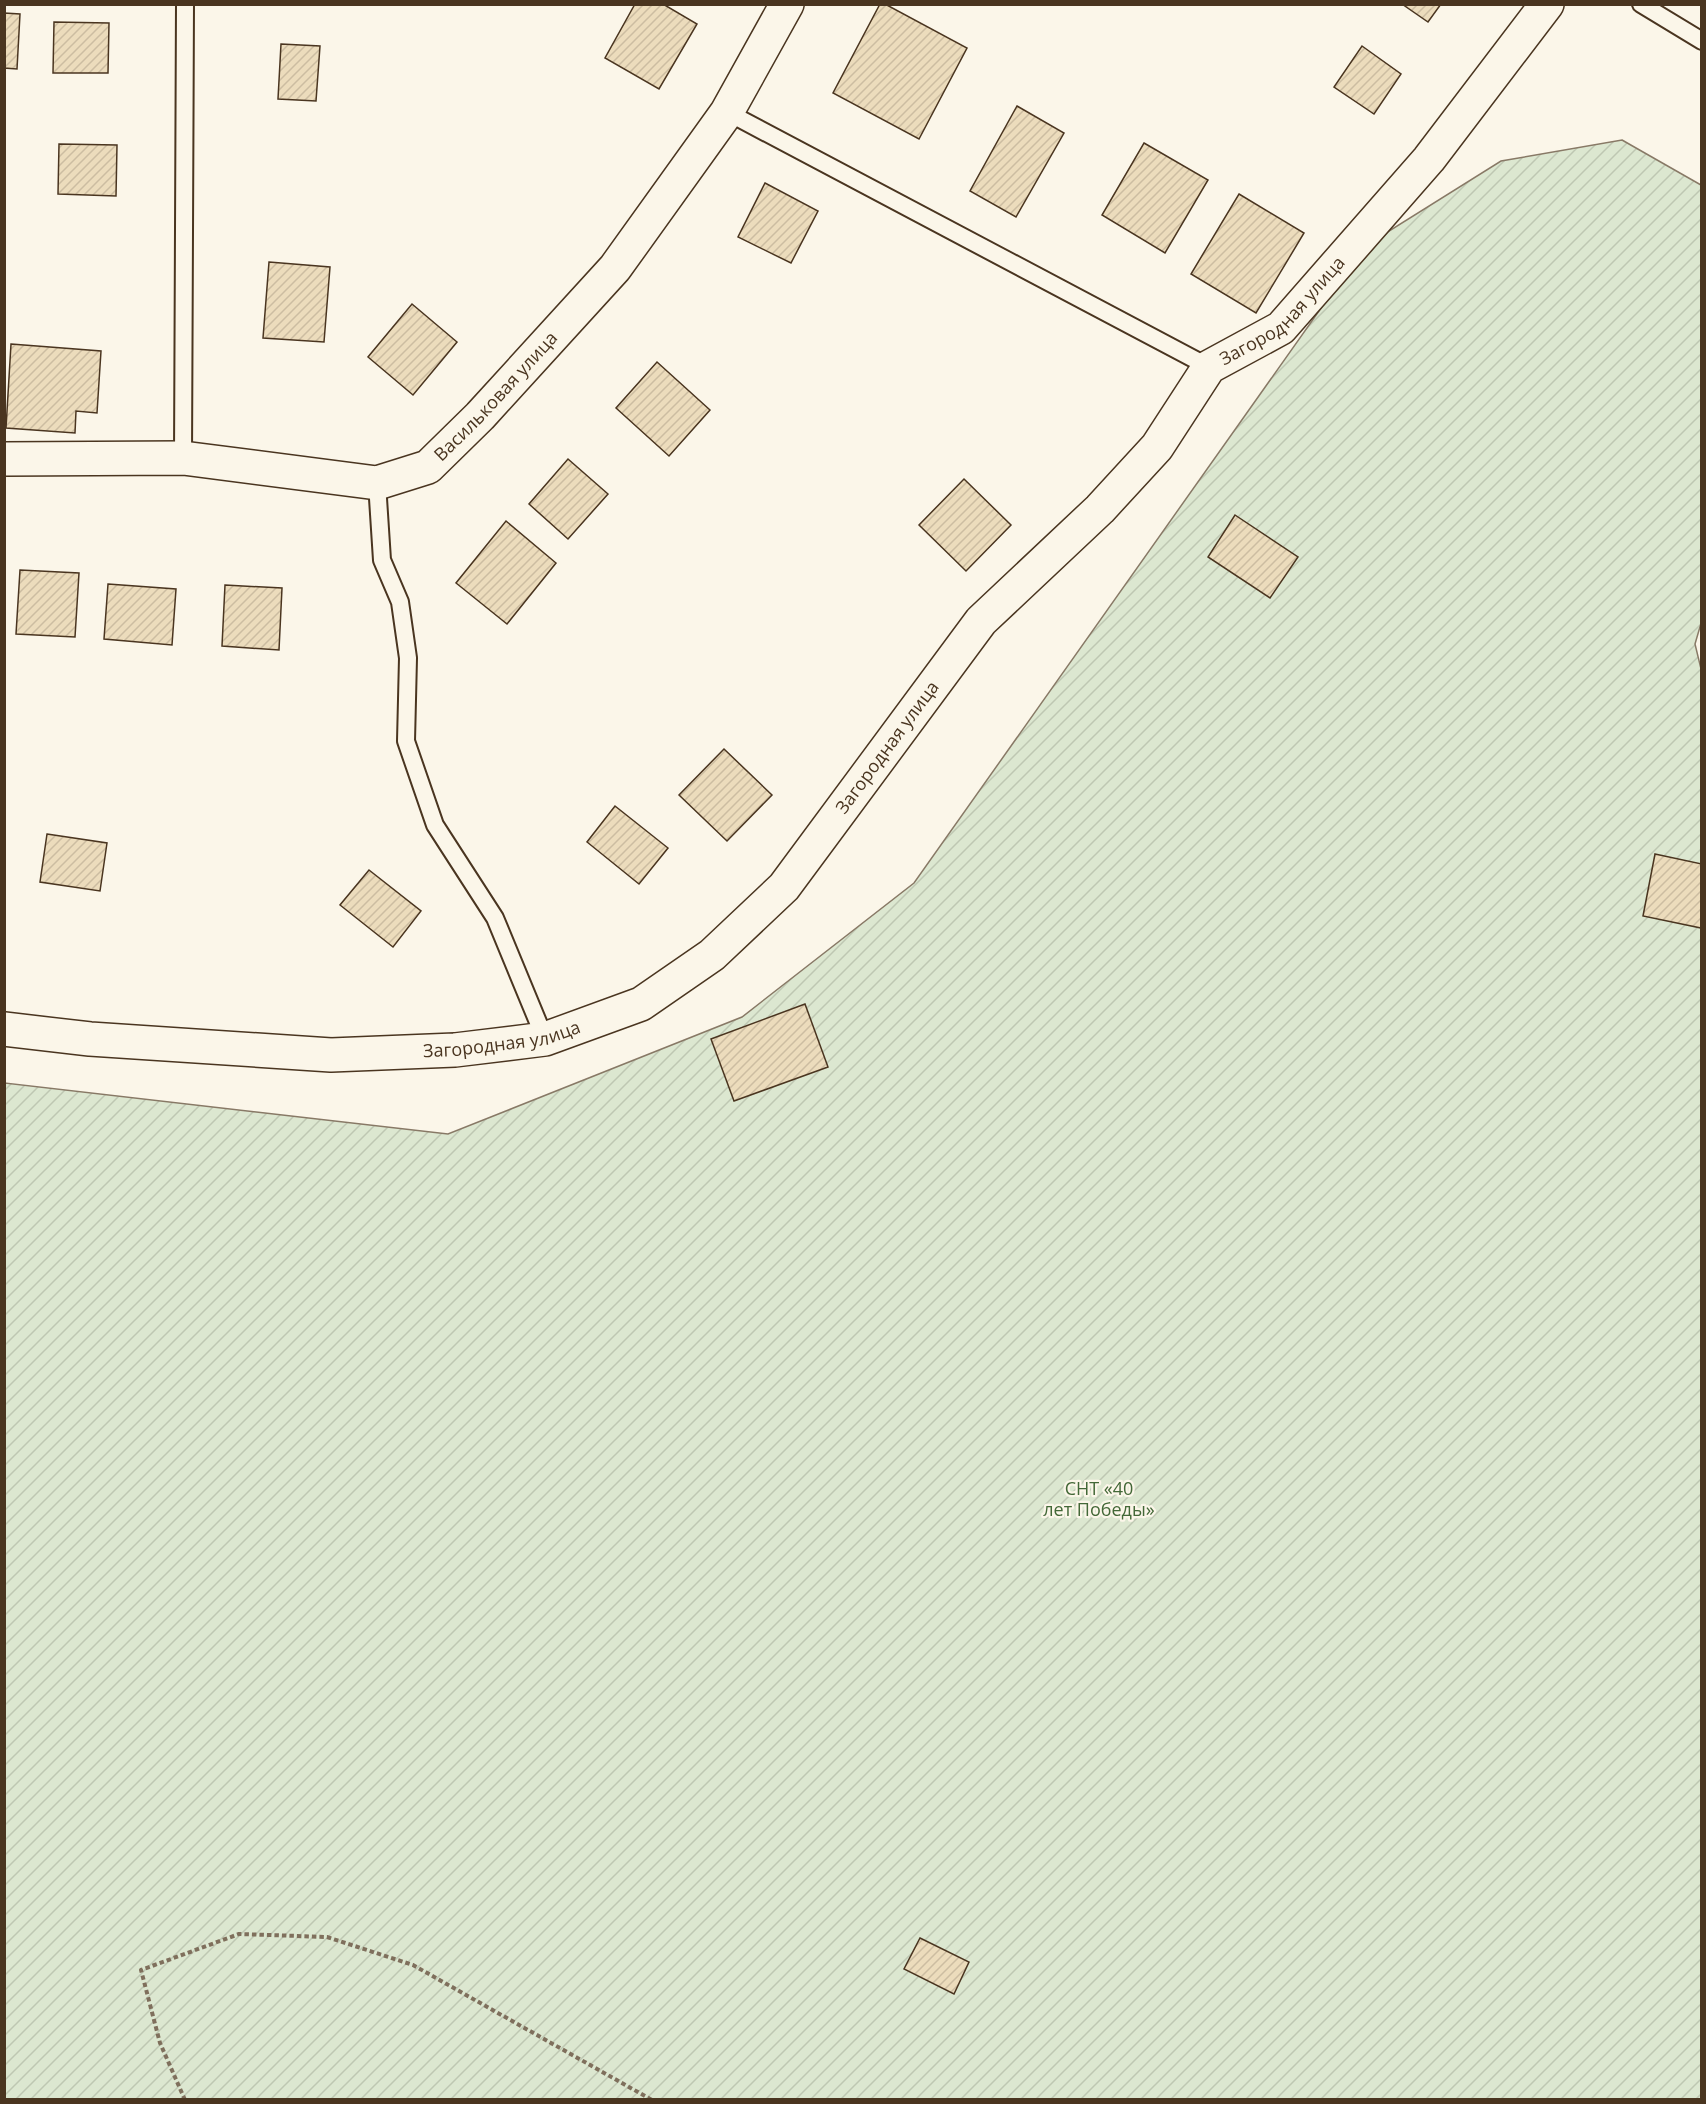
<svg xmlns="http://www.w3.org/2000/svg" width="1706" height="2104" font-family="'Open Sans',sans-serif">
  <defs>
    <pattern id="garden-furrows" width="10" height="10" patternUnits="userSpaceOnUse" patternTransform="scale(1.5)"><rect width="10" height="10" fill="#dce7d0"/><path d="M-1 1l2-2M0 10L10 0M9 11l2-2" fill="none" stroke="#bec7b2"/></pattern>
    <pattern id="building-hatch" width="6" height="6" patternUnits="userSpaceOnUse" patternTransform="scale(1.5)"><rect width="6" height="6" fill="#ecdcbc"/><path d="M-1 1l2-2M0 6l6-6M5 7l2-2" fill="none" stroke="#ccbda1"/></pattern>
  </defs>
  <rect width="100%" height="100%" fill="#fbf6e9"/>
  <path fill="url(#garden-furrows)" stroke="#887966" stroke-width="1.5" d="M 1622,140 L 1701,185 L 1702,620 L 1695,644 L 1702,673 L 1701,2099 L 5,2100 L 5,1083 L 448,1134 L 742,1017 L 914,883 L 1365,246 L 1501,161 Z"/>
  <g fill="url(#building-hatch)" stroke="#4a3520" stroke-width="1.5">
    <path d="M 635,4 L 663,4 L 697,24 L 659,89 L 605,58 Z"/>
    <path d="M 880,4 L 885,4 L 967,48 L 919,139 L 833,93 Z"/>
    <path d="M 1402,4 L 1441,4 L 1428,22 Z"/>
    <path d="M 4,13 L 20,14 L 17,69 L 4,68 Z"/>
    <path d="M 54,22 L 109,23 L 108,73 L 53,73 Z"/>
    <path d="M 281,44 L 320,46 L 316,101 L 278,99 Z"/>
    <path d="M 1362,46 L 1401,74 L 1374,114 L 1334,87 Z"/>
    <path d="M 1017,106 L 1064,133 L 1016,217 L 970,191 Z"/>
    <path d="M 1144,143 L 1208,180 L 1165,253 L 1102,215 Z"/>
    <path d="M 59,144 L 117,145 L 116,196 L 58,194 Z"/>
    <path d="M 765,183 L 818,211 L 791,263 L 738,237 Z"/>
    <path d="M 1239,194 L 1304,233 L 1256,313 L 1191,274 Z"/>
    <path d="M 269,262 L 330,267 L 324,342 L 263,338 Z"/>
    <path d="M 412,304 L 457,342 L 413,395 L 368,357 Z"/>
    <path d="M 11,344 L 101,351 L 97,413 L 76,411 L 75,433 L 6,428 Z"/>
    <path d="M 657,362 L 710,410 L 669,456 L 616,408 Z"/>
    <path d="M 568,459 L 608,494 L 568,539 L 529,504 Z"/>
    <path d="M 964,479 L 1011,525 L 966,571 L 919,525 Z"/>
    <path d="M 1235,515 L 1298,557 L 1270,598 L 1208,557 Z"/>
    <path d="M 506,521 L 556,563 L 507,624 L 456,583 Z"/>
    <path d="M 20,570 L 79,573 L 75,637 L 16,634 Z"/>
    <path d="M 108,584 L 176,589 L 172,645 L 104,639 Z"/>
    <path d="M 225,585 L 282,588 L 279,650 L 222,646 Z"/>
    <path d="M 724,749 L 772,795 L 727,841 L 679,795 Z"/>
    <path d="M 615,806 L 668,848 L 639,884 L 587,842 Z"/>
    <path d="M 47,834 L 107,843 L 100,891 L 40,882 Z"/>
    <path d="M 1655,854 L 1702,864 L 1701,928 L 1643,916 Z"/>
    <path d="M 369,870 L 421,911 L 393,947 L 340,905 Z"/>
    <path d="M 805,1004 L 828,1067 L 734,1101 L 711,1039 Z"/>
    <path d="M 920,1938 L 969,1962 L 954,1994 L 904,1969 Z"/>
  </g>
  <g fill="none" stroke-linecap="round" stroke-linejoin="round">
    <g stroke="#4a3520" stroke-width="20">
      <g id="lane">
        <path d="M 1641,4 L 1702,41"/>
        <path d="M 727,112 L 1209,367"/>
        <path d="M 183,458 L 185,4"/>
        <path d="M 377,483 L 382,560 L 400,602 L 408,658 L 406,741 L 435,825 L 495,918 L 545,1039"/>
      </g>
    </g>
    <g stroke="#4a3520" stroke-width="36">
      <g id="street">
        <path id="s1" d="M 4,459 L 183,458 L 377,483 L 428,467 L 480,416 L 615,268 L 727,112 L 787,4"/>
        <path id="s2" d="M 4,1029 L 90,1039 L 331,1055 L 455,1050 L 545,1039 L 641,1004 L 712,955 L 784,887 L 981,621 L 1100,509 L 1157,447 L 1209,367 L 1281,328 L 1429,159 L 1547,4"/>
      </g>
    </g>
    <path stroke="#7f6f5c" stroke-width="4" stroke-dasharray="4.5 3" stroke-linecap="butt" d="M 185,2100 L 160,2043 L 141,1970 L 239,1934 L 327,1937 L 413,1965 L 652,2100"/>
    <use href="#lane" stroke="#fbf6e9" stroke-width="16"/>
    <use href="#street" stroke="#fbf6e9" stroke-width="33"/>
  </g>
  <g text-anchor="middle" stroke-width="4.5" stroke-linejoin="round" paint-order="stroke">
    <g font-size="18" fill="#4a3520" stroke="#fbf6e9">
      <text dy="6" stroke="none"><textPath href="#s2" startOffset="1598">Загородная улица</textPath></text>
      <text dy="6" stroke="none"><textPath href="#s1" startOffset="526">Васильковая улица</textPath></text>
      <text dy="6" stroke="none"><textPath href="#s2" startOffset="1004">Загородная улица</textPath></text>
      <text dy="6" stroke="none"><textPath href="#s2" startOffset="500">Загородная улица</textPath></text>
    </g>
    <g font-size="18" fill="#436837" stroke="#fbf6e9">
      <text x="1099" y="1495">СНТ «40<tspan x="1099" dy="21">лет Победы»</tspan></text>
    </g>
  </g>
  <rect width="1706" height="2104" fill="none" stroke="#4a3520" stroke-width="12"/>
</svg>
